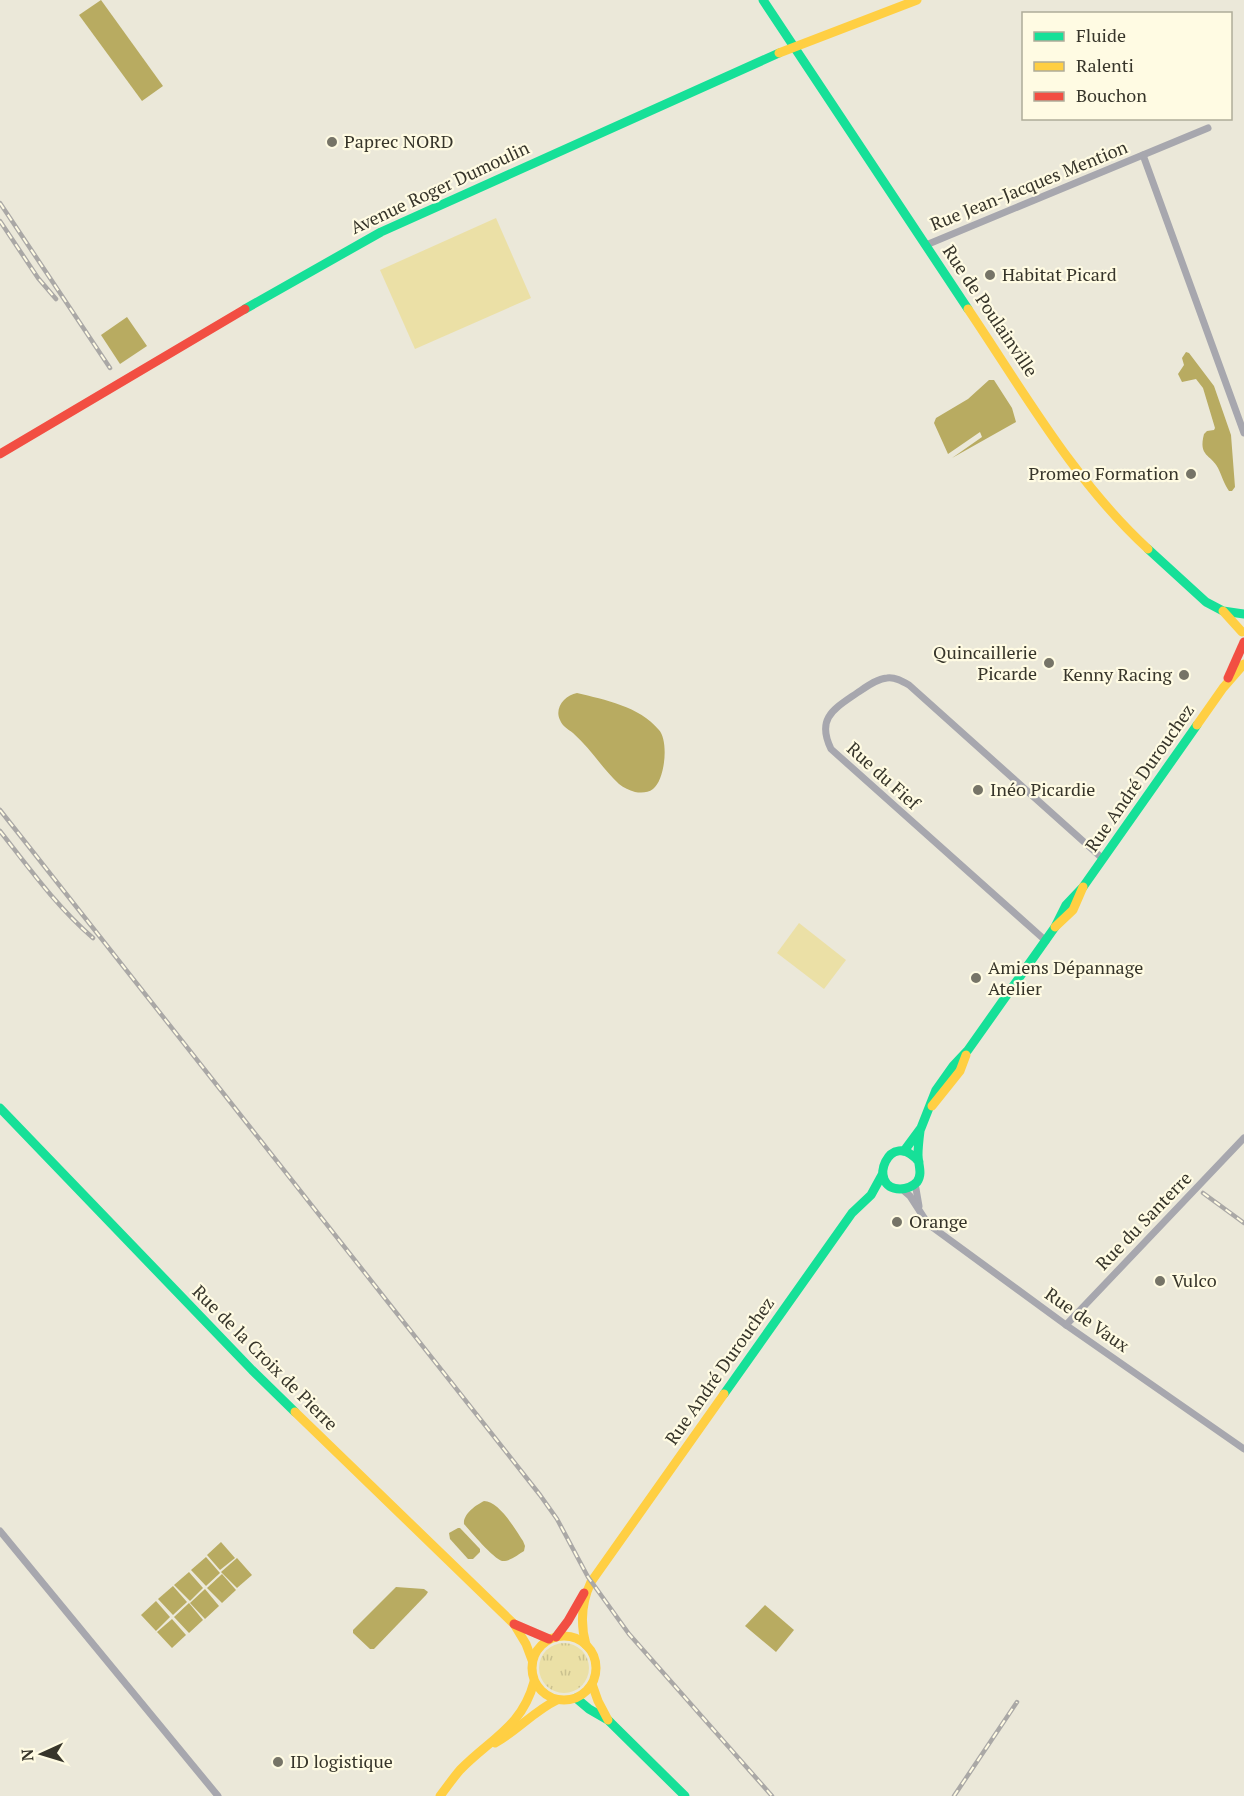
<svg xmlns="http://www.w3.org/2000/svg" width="1244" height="1796" font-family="'PT Serif',serif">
  <defs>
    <pattern id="grass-tufts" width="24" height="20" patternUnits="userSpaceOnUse" patternTransform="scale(1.5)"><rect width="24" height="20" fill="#ebe0a6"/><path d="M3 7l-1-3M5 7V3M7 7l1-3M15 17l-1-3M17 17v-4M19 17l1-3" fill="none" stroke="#cac18f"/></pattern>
  </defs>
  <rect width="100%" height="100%" fill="#ebe8d9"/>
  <circle fill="url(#grass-tufts)" cx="564" cy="1668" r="25"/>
  <g fill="#ebe0a6">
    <path d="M 496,218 L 531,298 L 415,349 L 380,270 Z"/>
    <path d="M 799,923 L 846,960 L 824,989 L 777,953 Z"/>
  </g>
  <g fill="#b8ab61">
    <path d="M 101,0 L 163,86 L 142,101 L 79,15 Z"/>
    <path d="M 127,317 L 147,346 L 120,364 L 101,335 Z"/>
    <path d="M 1186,352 L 1189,353 L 1214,386 L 1231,435 L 1235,487 L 1232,491 L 1229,491 C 1224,484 1222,476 1218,468 C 1211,454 1198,457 1204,434 L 1207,431 L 1214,430 L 1215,428 L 1203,388 L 1196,379 L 1182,382 L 1178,374 L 1184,365 L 1182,358 Z"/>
    <path d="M 989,380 L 994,380 L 1012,408 L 1016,422 L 952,458 L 982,437 L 980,432 L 948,454 L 934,423 L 936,418 L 968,399 Z"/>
    <path d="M 577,693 C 605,700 639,706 659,730 C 669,741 665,780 653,789 C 648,793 641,793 635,792 C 629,790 624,788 619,784 C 602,768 590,748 573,733 C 568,729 562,726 560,720 C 554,708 565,695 577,693 Z"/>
    <path d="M 484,1501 C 499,1501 515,1529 523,1541 L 525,1546 L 524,1551 C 519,1554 509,1562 502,1561 C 494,1559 470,1531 464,1524 C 463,1514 476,1505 484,1501 Z"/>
    <path d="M 458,1528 L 460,1528 L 480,1549 L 480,1552 L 473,1559 L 468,1559 L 450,1539 L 449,1533 Z"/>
    <path d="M 221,1542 L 235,1558 L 220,1570 L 207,1555 Z"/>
    <path d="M 206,1557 L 220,1573 L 206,1586 L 191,1570 Z"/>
    <path d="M 237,1558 L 252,1575 L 237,1588 L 221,1572 Z"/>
    <path d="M 189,1572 L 203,1588 L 190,1601 L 174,1585 Z"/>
    <path d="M 222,1574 L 236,1590 L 222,1603 L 207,1588 Z"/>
    <path d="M 173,1586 L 187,1602 L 173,1615 L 158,1599 Z"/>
    <path d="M 396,1587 L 424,1589 L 428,1592 L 426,1595 L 374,1649 L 370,1649 L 353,1633 L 353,1630 Z"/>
    <path d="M 205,1589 L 219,1606 L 205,1619 L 190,1603 Z"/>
    <path d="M 156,1601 L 170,1617 L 156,1631 L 141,1615 Z"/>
    <path d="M 189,1603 L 203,1620 L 189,1633 L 174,1617 Z"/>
    <path d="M 765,1605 L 794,1630 L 776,1652 L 745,1626 Z"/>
    <path d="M 172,1619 L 186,1635 L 172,1648 L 157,1632 Z"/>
  </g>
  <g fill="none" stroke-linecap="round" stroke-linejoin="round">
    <g stroke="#a7a7ae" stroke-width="7">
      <path d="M 1143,155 L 1244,433"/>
      <path d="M 926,245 L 1208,128"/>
      <path d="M 1046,941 L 831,749 C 816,718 834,709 857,693 C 866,687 876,679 887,678 C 895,677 902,681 909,685 L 1103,859"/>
      <path d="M 915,1183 L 919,1206"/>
      <path d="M 902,1189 L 910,1196 L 928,1224 L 1066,1325 L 1244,1449"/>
      <path d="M 1066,1325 L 1244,1138"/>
      <path d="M 0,1531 L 218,1796"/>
    </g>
    <g stroke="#16e098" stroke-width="9">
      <path d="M 763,0 L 968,309"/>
      <path d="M 245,309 L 381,232 L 779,53"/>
      <path d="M 1148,549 L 1206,602 L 1223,611 L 1244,614"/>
      <path d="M 0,1108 L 252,1370 L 295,1412"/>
      <path d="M 904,1151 L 921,1128 L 936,1090 L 953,1066 L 968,1050 L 1055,927 L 1066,905 L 1083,887 L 1197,725"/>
      <path d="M 919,1162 C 890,1126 865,1188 900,1189 C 906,1189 912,1187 917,1182 C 923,1174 918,1164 918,1155 C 918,1147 919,1139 920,1131"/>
      <path d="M 724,1394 L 852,1213 L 871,1195 L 882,1175"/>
      <path d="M 576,1698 L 589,1709 L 608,1720 L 685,1796"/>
    </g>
    <g stroke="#ffcf43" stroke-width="9">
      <path d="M 779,53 L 917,0"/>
      <path d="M 968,309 C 1024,392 1074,481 1148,549"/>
      <path d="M 1223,611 L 1242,632"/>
      <path d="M 1197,725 L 1223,688 L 1244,664"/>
      <path d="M 1055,927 L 1073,910 L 1083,887"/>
      <path d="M 932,1106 L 960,1071 L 966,1055"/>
      <path d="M 295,1412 L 514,1624 L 526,1644 L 532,1660"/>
      <circle cx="564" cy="1668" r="32"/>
      <path d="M 586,1645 C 580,1623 581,1603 591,1582 L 724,1394"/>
      <path d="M 592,1684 L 598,1701 L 608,1720"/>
      <path d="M 495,1743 C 517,1731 534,1711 557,1700"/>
      <path d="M 440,1796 C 447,1787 453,1778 460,1770 C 490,1739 522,1727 534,1682"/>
    </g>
    <g stroke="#f24e42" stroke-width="9">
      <path d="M 0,454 L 245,309"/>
      <path d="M 1228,678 L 1244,642"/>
      <path d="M 514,1624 L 549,1639"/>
      <path d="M 556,1637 L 568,1621 L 584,1593"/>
    </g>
    <g stroke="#aaa8a6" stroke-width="4.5">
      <g id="rail">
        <path d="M 0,203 L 110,368"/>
        <path d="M 0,221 L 38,278 L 56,299"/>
        <path d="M 0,810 L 540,1495 L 557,1519 L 588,1577 L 629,1634 L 772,1796"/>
        <path d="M 0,831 C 29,868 57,907 93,938"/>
        <path d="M 1203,1193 L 1244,1223"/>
        <path d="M 954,1796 L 1017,1702"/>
      </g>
    </g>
    <use href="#rail" stroke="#fffbe3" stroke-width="2" stroke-dasharray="7" stroke-linecap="butt"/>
  </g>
  <g fill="#767467" stroke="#fffbe3" stroke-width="2">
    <circle cx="332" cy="142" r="6"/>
    <circle cx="990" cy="275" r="6"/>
    <circle cx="1191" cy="474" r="6"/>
    <circle cx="1049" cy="663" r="6"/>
    <circle cx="1184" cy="675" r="6"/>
    <circle cx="978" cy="790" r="6"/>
    <circle cx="976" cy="978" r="6"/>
    <circle cx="897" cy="1222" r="6"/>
    <circle cx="1160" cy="1281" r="6"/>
    <circle cx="278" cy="1762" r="6"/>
  </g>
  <g text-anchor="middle" stroke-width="4.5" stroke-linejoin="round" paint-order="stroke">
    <g font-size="18" fill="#37352a" stroke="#fffbe3" text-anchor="start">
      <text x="344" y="148">Paprec NORD</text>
      <text x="1002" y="281">Habitat Picard</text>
      <text x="1179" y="480" text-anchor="end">Promeo Formation</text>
      <text x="1037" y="659" text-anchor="end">Quincaillerie<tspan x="1037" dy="21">Picarde</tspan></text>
      <text x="1172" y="681" text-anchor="end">Kenny Racing</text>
      <text x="990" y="796">Inéo Picardie</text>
      <text x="988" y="974">Amiens Dépannage<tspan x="988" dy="21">Atelier</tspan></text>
      <text x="909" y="1228">Orange</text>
      <text x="1172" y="1287">Vulco</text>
      <text x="290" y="1768">ID logistique</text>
    </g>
    <g font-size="18" fill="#37352a" stroke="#fffbe3">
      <text transform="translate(1029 186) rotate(-22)" y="6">Rue Jean-Jacques Mention</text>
      <text transform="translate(440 188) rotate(-25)" y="6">Avenue Roger Dumoulin</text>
      <text transform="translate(990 311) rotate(56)" y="6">Rue de Poulainville</text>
      <text transform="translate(883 776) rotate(42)" y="6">Rue du Fief</text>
      <text transform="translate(1140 778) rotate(-55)" y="6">Rue André Durouchez</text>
      <text transform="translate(1144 1221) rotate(-46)" y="6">Rue du Santerre</text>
      <text transform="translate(1087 1320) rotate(35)" y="6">Rue de Vaux</text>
      <text transform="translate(265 1358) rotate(45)" y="6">Rue de la Croix de Pierre</text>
      <text transform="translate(720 1371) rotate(-55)" y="6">Rue André Durouchez</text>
    </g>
  </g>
  <rect x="1022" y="12" width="210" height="108" fill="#fffbe3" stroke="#afac99" stroke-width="1.5"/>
  <rect x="1034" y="32" width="30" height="9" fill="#16e098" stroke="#afac99" stroke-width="1.5"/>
  <text x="1076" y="42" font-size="18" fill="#37352a">Fluide</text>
  <rect x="1034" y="62" width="30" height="9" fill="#ffcf43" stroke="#afac99" stroke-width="1.5"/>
  <text x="1076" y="72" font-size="18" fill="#37352a">Ralenti</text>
  <rect x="1034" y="92" width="30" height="9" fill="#f24e42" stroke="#afac99" stroke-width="1.5"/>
  <text x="1076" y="102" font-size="18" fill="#37352a">Bouchon</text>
  <g transform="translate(42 1754) rotate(266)" stroke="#fffbe3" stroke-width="4.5" paint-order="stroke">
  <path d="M0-4.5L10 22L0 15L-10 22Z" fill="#37352a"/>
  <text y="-9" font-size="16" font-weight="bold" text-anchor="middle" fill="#37352a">N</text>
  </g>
</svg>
